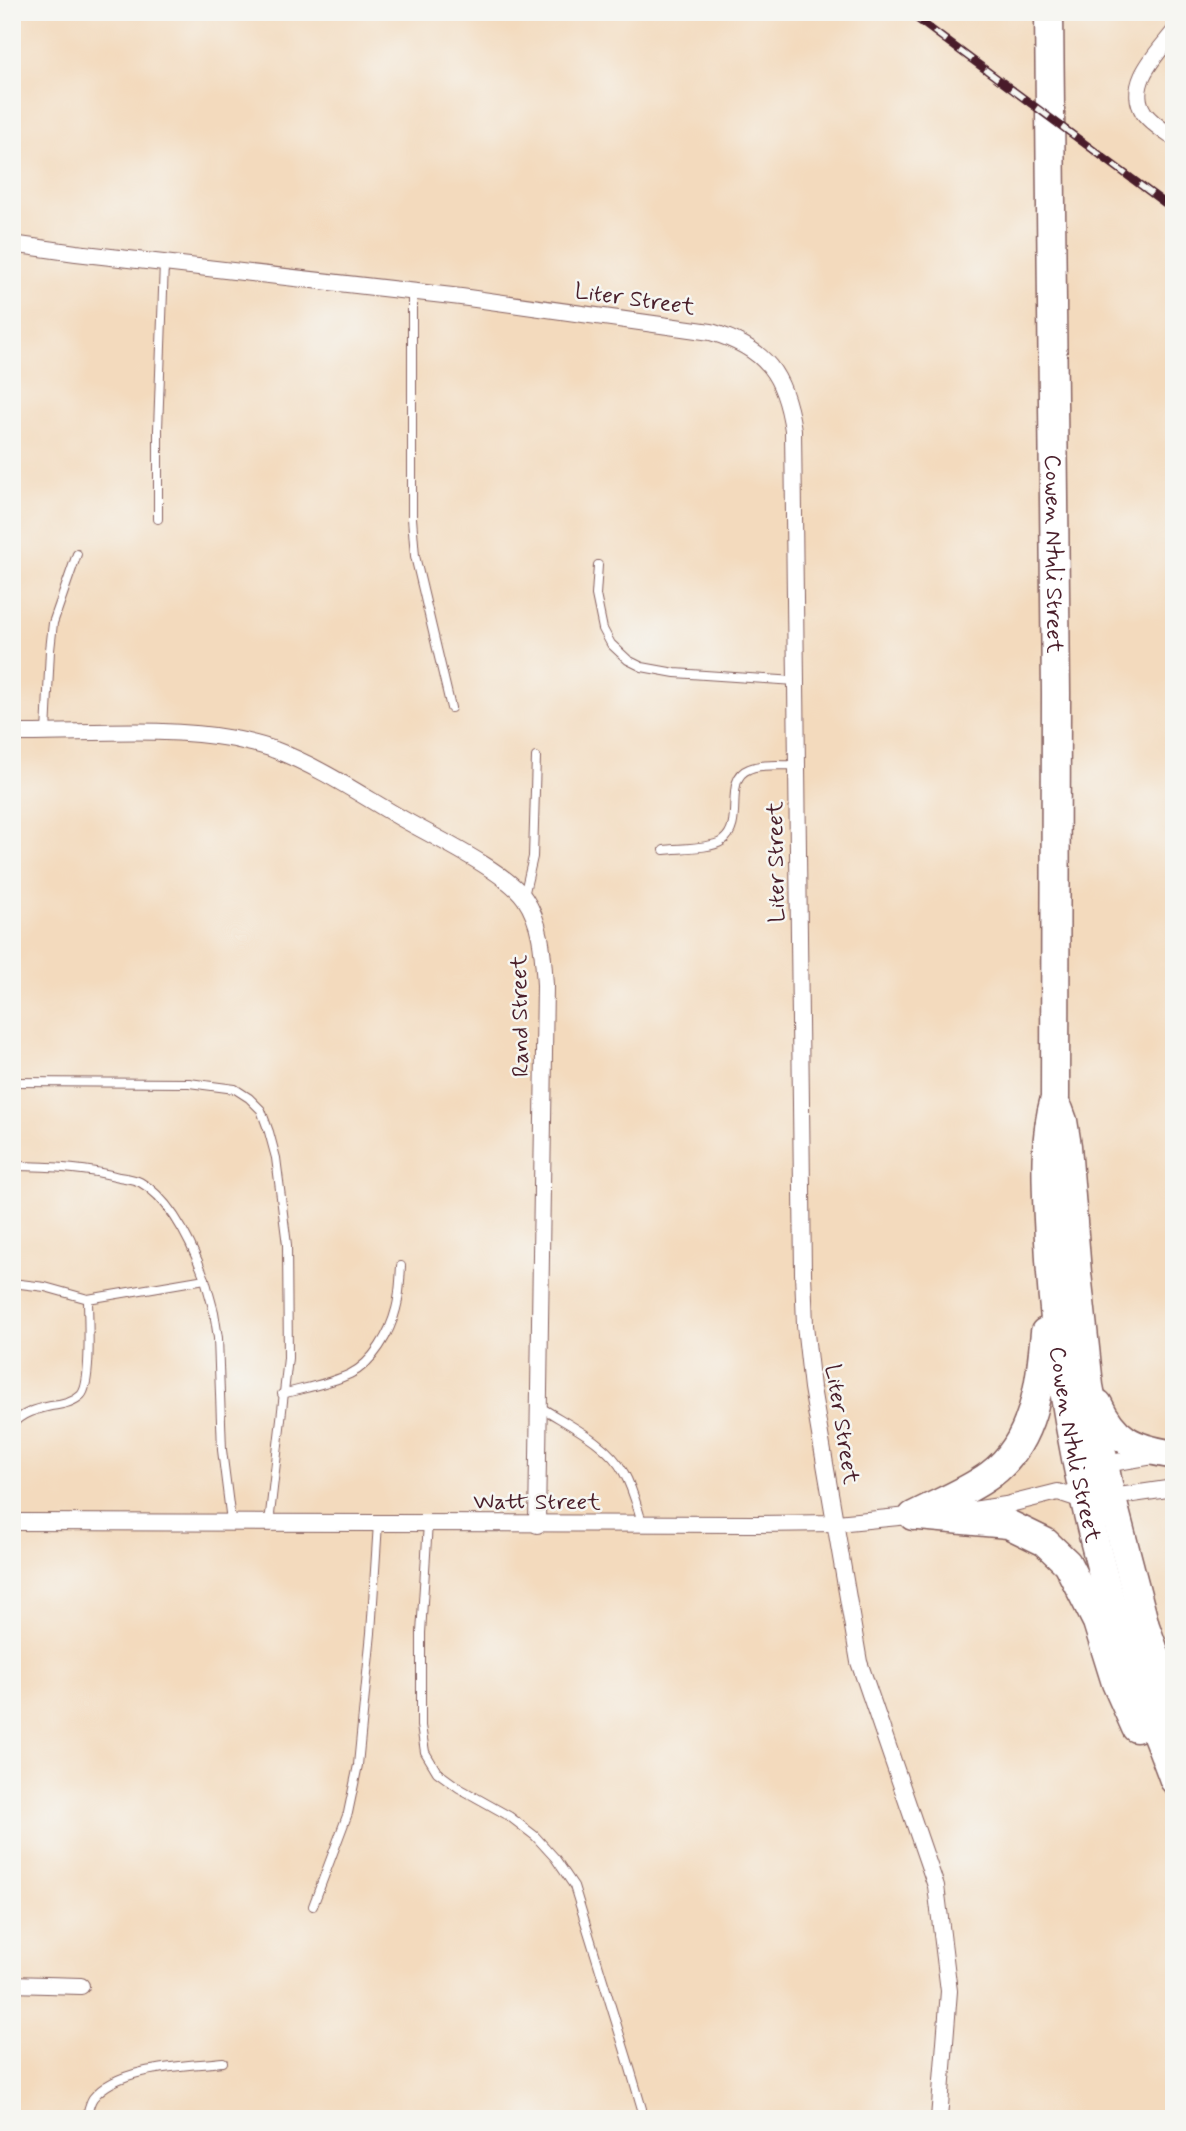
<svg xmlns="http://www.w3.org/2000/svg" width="1186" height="2131" font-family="Mynerve,sans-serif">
  <rect width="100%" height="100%" fill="#f6f6f2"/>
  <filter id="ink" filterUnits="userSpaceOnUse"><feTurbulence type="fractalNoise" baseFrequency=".0143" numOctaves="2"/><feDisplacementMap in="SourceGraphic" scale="14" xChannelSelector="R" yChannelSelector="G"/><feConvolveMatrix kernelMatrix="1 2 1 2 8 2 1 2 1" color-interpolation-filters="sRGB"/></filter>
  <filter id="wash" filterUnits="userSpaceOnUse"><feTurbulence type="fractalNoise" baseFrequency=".00686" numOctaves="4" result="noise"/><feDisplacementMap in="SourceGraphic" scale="28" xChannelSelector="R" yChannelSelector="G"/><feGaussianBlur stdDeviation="1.57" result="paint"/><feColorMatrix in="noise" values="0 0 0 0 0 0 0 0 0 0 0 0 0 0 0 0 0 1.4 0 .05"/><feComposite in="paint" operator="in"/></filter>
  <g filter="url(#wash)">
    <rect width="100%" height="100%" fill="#f3dabd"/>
  </g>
  <g filter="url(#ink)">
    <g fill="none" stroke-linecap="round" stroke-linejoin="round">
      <g stroke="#85605e" stroke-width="10">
        <g id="lane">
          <path d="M 412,291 L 412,518 L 415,556 L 451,708"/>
          <path d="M 158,519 L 158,429 L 164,263"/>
          <path d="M 598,565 L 596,595 L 603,629 L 611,644 L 628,660 L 642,667 L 675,673 L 796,681"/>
          <path d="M 46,733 L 50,650 L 53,623 L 77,554"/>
          <path d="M 664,850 C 678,848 711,849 722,841 C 746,825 722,779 749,769 C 763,763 782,766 797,765"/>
          <path d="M 524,896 L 533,857 L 536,757"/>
          <path d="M 12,1082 L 189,1083 L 235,1089 L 249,1098 L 261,1110 L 269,1132 L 276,1158 L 287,1245 L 288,1358 L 269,1523"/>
          <path d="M 12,1166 C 48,1166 85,1168 119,1177 C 125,1178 134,1179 140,1182 C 171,1199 193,1247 205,1279 L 88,1299 L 45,1287 L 12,1283"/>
          <path d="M 205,1279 L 214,1312 L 218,1338 L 222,1450 L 231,1521"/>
          <path d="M 282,1394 C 304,1388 329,1384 350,1374 C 373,1363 390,1333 396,1309 C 400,1295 400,1280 401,1266"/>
          <path d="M 539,1406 C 568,1425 607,1442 624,1473 C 633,1489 637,1507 643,1525"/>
          <path d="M 12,1425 C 21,1413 37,1409 51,1406 C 61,1405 73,1403 81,1395 C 92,1384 88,1317 88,1299"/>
          <path d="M 12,1477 L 17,1522"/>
          <path d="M 428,1523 L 421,1633 L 421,1726 L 425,1752 L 437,1772 L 459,1788 L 509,1816 L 535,1836 L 555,1858 L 574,1886 L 627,2058 L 642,2109 L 642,2119"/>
          <path d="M 313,1906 L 348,1813 L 358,1765 L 371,1633 L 378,1523"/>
          <path d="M 86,2119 C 88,2112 89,2104 93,2098 C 118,2066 185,2066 223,2062"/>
        </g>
      </g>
      <g stroke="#85605e" stroke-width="18">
        <g id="street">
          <path d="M 1174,32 C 1157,54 1125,84 1144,113 C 1151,123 1164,131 1174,138"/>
          <path d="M 12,244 L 76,253 L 461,297 L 711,332 C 766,348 785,375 793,430 L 803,1273 L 805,1325 L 812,1388 L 859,1662 L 936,1886 L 949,1991 L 939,2119"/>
          <path d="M 12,733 C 84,734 164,726 234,739 C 248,742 263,745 275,750 C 318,766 361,795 401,818 C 432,836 506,871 525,899 C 542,924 543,956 545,985 L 537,1525"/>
          <path d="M 1099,1465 L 1153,1456"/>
          <path d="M 966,1511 L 1006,1505 L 1058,1492 L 1085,1501 L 1174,1488"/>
          <path d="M 12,1522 L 756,1524 L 837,1523 L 919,1515"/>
          <path d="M 12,1984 L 81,1986"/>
        </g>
      </g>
      <g stroke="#85605e" stroke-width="31">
        <g id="highway">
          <path id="s1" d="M 1049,12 L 1056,693 L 1055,1098 C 1042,1144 1047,1193 1049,1240 C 1055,1372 1081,1504 1119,1631 C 1134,1681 1156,1730 1174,1780"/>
          <path d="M 1059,1110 L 1063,1121 L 1067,1146 L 1077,1273 L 1089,1386 L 1108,1484 L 1145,1626 L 1174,1707"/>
          <path d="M 1098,1404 C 1114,1439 1133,1448 1170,1454"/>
          <path d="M 913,1516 C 938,1503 967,1492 990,1475 C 1035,1442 1040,1383 1045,1332"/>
          <path d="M 919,1516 L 1008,1524 L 1045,1542 L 1067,1563 L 1097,1622 L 1116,1683 L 1136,1728"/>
        </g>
      </g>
      <use href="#lane" stroke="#fff" stroke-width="8"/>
      <use href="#street" stroke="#fff" stroke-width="16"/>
      <use href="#highway" stroke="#fff" stroke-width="28"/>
      <g stroke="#4a1f2b" stroke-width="8">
        <path id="rail" d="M 908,12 L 1174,210"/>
      </g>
      <use href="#rail" stroke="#f6f6f2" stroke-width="5" stroke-dasharray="16" stroke-linecap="butt"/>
    </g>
  </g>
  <g text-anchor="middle" stroke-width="5" stroke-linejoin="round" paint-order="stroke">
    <g font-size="23" fill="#4a1f2b" stroke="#f6f6f2">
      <text transform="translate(635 298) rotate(8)" y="8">Liter Street</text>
      <text dy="8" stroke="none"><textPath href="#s1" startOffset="542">Cowen Ntuli Street</textPath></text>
      <text transform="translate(775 862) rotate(-91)" y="8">Liter Street</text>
      <text transform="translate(519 1016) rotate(-91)" y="8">Rand Street</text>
      <text transform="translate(843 1424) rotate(81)" y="8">Liter Street</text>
      <text dy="8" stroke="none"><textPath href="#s1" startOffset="1435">Cowen Ntuli Street</textPath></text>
      <text x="537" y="1509">Watt Street</text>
    </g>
  </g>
  <rect width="1186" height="2131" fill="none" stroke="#f6f6f2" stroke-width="42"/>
</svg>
